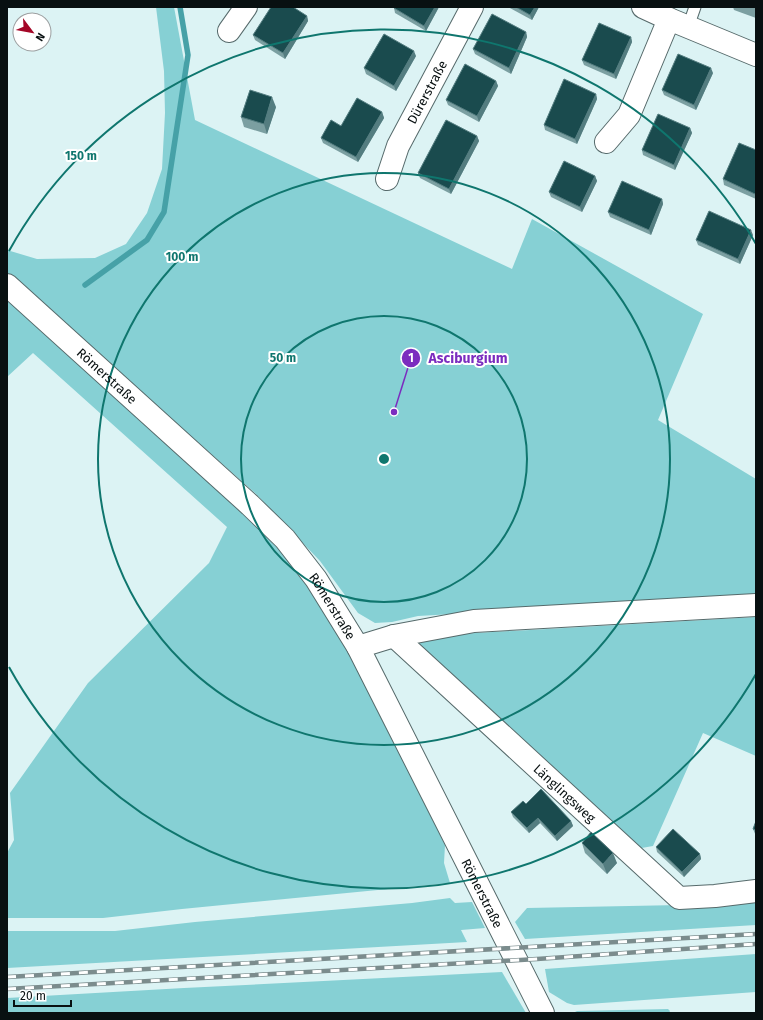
<svg xmlns="http://www.w3.org/2000/svg" width="763" height="1020" font-family="'Fira Sans',sans-serif">
  <rect width="100%" height="100%" fill="#dcf3f4"/>
  <g fill="#86d0d4">
    <path d="M 156,7 L 174,7 L 195,120 L 512,269 L 532,219 L 703,314 L 658,420 L 756,479 L 756,597 L 418,616 L 392,622 L 375,623 L 358,613 L 320,561 L 255,493 L 7,273 L 7,250 L 37,259 L 95,258 L 126,244 L 147,213 L 162,169 L 165,113 L 164,71 Z"/>
    <path d="M 7,298 L 272,535 L 303,572 L 349,652 L 396,742 L 445,845 L 444,863 L 450,883 L 182,909 L 103,918 L 7,918 L 7,853 L 14,840 L 10,793 L 88,683 L 209,563 L 227,527 L 33,353 L 7,377 Z"/>
    <path d="M 756,617 L 756,756 L 703,733 L 653,846 L 636,849 L 423,655 L 419,642 L 459,634 Z"/>
    <path d="M 450,898 L 455,903 L 472,902 L 485,928 L 461,930 L 467,942 L 7,968 L 7,931 L 115,931 L 195,922 L 412,903 Z"/>
    <path d="M 756,898 L 756,925 L 525,939 L 515,922 L 527,908 L 680,905 Z"/>
    <path d="M 756,954 L 756,992 L 574,1005 L 567,1003 L 549,992 L 545,969 Z"/>
    <path d="M 502,972 L 526,1013 L 7,1013 L 7,998 L 184,988 Z"/>
    <path d="M 668,1009 L 670,1011 L 669,1013 L 573,1013 L 577,1011 Z"/>
  </g>
  <g fill="none" stroke-linecap="round" stroke-linejoin="round">
    <path stroke="#46a1a7" stroke-width="5.5" d="M 85,285 L 147,240 L 164,212 L 188,55 L 180,7"/>
    <g stroke="#566a6b" stroke-width="13">
      <path id="service" d="M 688,27 L 695,7"/>
    </g>
    <g stroke="#566a6b" stroke-width="24">
      <g id="minor">
        <path d="M 643,7 L 669,19 L 756,55"/>
        <path d="M 229,31 L 246,7"/>
        <path d="M 606,142 L 629,115 L 669,19"/>
        <path id="s1" d="M 387,179 L 398,146 L 472,7"/>
        <path id="s2" d="M 394,636 L 679,898 L 715,896 L 756,891"/>
        <path d="M 358,647 L 394,636 L 474,621 L 756,605"/>
      </g>
    </g>
    <g stroke="#566a6b" stroke-width="24">
      <g id="tertiary">
        <path id="s3" d="M 7,285 L 250,505 L 285,539 L 316,579 L 358,647 L 543,1013"/>
      </g>
    </g>
    <use href="#service" stroke="#fff" stroke-width="11"/>
    <use href="#minor" stroke="#fff" stroke-width="22"/>
    <use href="#tertiary" stroke="#fff" stroke-width="22"/>
    <g stroke="#7b8c8d" stroke-width="4.5">
      <g id="rail">
        <path d="M 7,977 L 756,934"/>
        <path d="M 7,989 L 537,959 L 756,944"/>
      </g>
    </g>
    <use href="#rail" stroke="#fff" stroke-width="3" stroke-dasharray="9" stroke-linecap="butt"/>
  </g>
  <g fill="#7b9fa1">
    <path d="M 439,7 L 426,31 L 395,13 L 394,8 Z"/>
    <path d="M 508,7 L 539,7 L 532,20 Z"/>
    <path d="M 733,7 L 756,7 L 756,18 L 734,10 Z"/>
    <path d="M 307,16 L 308,21 L 285,59 L 255,40 L 253,35 Z"/>
    <path d="M 526,32 L 527,37 L 511,74 L 475,54 L 473,49 Z"/>
    <path d="M 631,37 L 632,42 L 616,79 L 584,65 L 582,60 Z"/>
    <path d="M 416,56 L 396,91 L 366,74 L 364,68 Z"/>
    <path d="M 713,73 L 696,110 L 664,95 L 662,90 Z"/>
    <path d="M 496,81 L 498,86 L 479,122 L 448,105 L 446,100 Z"/>
    <path d="M 596,94 L 597,99 L 577,144 L 545,130 L 544,125 Z"/>
    <path d="M 276,107 L 267,134 L 244,127 L 241,117 Z"/>
    <path d="M 382,112 L 384,118 L 358,162 L 323,143 L 321,138 L 341,126 Z"/>
    <path d="M 690,128 L 692,133 L 675,170 L 643,155 L 642,150 Z"/>
    <path d="M 477,136 L 479,141 L 451,194 L 420,178 L 418,173 Z"/>
    <path d="M 756,150 L 756,199 L 724,185 L 723,179 Z"/>
    <path d="M 595,176 L 597,181 L 582,212 L 551,197 L 549,192 Z"/>
    <path d="M 662,199 L 663,204 L 651,235 L 610,217 L 608,212 Z"/>
    <path d="M 753,235 L 740,264 L 698,245 L 696,240 Z"/>
    <path d="M 526,804 L 571,821 L 573,826 L 557,841 L 540,823 L 529,833 L 513,817 L 511,812 Z"/>
    <path d="M 756,821 L 756,836 L 753,829 Z"/>
    <path d="M 582,843 L 617,863 L 607,874 L 585,853 Z"/>
    <path d="M 656,847 L 700,854 L 701,859 L 684,877 L 657,852 Z"/>
  </g>
  <g fill="#547d80">
    <path d="M 435,7 L 439,7 L 426,31 L 424,26 Z"/>
    <path d="M 535,7 L 539,7 L 532,20 L 530,15 Z"/>
    <path d="M 307,16 L 308,21 L 285,59 L 283,53 Z"/>
    <path d="M 526,32 L 527,37 L 511,74 L 509,68 Z"/>
    <path d="M 631,37 L 632,42 L 616,79 L 614,74 Z"/>
    <path d="M 414,51 L 416,56 L 396,91 L 394,86 Z"/>
    <path d="M 711,68 L 713,73 L 696,110 L 694,105 Z"/>
    <path d="M 496,81 L 498,86 L 479,122 L 477,116 Z"/>
    <path d="M 596,94 L 597,99 L 577,144 L 575,139 Z"/>
    <path d="M 272,97 L 276,107 L 267,134 L 264,124 Z"/>
    <path d="M 382,112 L 384,118 L 358,162 L 356,157 Z"/>
    <path d="M 690,128 L 692,133 L 675,170 L 674,165 Z"/>
    <path d="M 477,136 L 479,141 L 451,194 L 449,189 Z"/>
    <path d="M 595,176 L 597,181 L 582,212 L 580,207 Z"/>
    <path d="M 662,199 L 663,204 L 651,235 L 649,230 Z"/>
    <path d="M 751,230 L 753,235 L 740,264 L 738,259 Z"/>
    <path d="M 538,818 L 540,823 L 529,833 L 527,828 Z"/>
    <path d="M 571,821 L 573,826 L 557,841 L 555,836 Z"/>
    <path d="M 613,853 L 617,863 L 607,874 L 603,864 Z"/>
    <path d="M 700,854 L 701,859 L 684,877 L 682,872 Z"/>
  </g>
  <g fill="#1a4b4e" stroke="#547d80">
    <path d="M 271,7 L 293,7 L 307,16 L 283,53 L 253,35 Z"/>
    <path d="M 394,7 L 435,7 L 424,26 L 394,8 Z"/>
    <path d="M 516,7 L 535,7 L 530,15 Z"/>
    <path d="M 492,14 L 526,32 L 509,68 L 473,49 Z"/>
    <path d="M 599,23 L 631,37 L 614,74 L 582,60 Z"/>
    <path d="M 384,34 L 414,51 L 394,86 L 364,68 Z"/>
    <path d="M 678,54 L 711,68 L 694,105 L 662,90 Z"/>
    <path d="M 465,64 L 496,81 L 477,116 L 446,100 Z"/>
    <path d="M 564,79 L 596,94 L 575,139 L 544,125 Z"/>
    <path d="M 250,90 L 272,97 L 264,124 L 241,117 Z"/>
    <path d="M 357,98 L 382,112 L 356,157 L 321,138 L 331,120 L 341,126 Z"/>
    <path d="M 658,114 L 690,128 L 674,165 L 642,150 Z"/>
    <path d="M 446,120 L 477,136 L 449,189 L 418,173 Z"/>
    <path d="M 739,143 L 756,150 L 756,191 L 755,194 L 723,179 Z"/>
    <path d="M 564,161 L 595,176 L 580,207 L 549,192 Z"/>
    <path d="M 622,181 L 662,199 L 649,230 L 608,212 Z"/>
    <path d="M 709,211 L 751,230 L 738,259 L 696,240 Z"/>
    <path d="M 541,789 L 571,821 L 555,836 L 538,818 L 527,828 L 511,812 L 523,801 L 526,804 Z"/>
    <path d="M 756,821 L 756,830 L 753,829 Z"/>
    <path d="M 673,829 L 700,854 L 682,872 L 656,847 Z"/>
    <path d="M 591,832 L 613,853 L 603,864 L 582,843 Z"/>
  </g>
  <g fill="none" stroke="#0f766e" stroke-width="2">
    <circle cx="384" cy="459" r="143"/>
    <circle cx="384" cy="459" r="286"/>
    <path d="M756 674A429 429 0 0 1 9 667M9 251A429 429 0 0 1 756 244"/>
  </g>
  <g text-anchor="middle" stroke-width="4" stroke-linejoin="round" paint-order="stroke">
    <g font-size="13" fill="#081011" stroke="#fff">
      <text dy="5" stroke="none"><textPath href="#s1" startOffset="96">Dürerstraße</textPath></text>
      <text dy="5" stroke="none"><textPath href="#s3" startOffset="135">Römerstraße</textPath></text>
      <text dy="5" stroke="none"><textPath href="#s3" startOffset="459">Römerstraße</textPath></text>
      <text dy="5" stroke="none"><textPath href="#s2" startOffset="232">Länglingsweg</textPath></text>
      <text dy="5" stroke="none"><textPath href="#s3" startOffset="783">Römerstraße</textPath></text>
    </g>
  </g>
  <circle cx="384" cy="459" r="6" fill="#0f766e" stroke="#fff" stroke-width="2"/>
  <g font-size="12" text-anchor="middle" font-weight="bold" fill="#0f766e" stroke="#fff" stroke-width="4" stroke-linejoin="round" paint-order="stroke">
    <text x="81" y="160">150 m</text>
    <text x="182" y="261">100 m</text>
    <text x="283" y="362">50 m</text>
  </g>
  <path fill="none" stroke="#7b2cbf" stroke-width="1.5" d="M394 412L411 358"/>
  <g fill="#7b2cbf" stroke="#fff" stroke-width="1.5">
    <circle cx="394" cy="412" r="4"/>
    <circle cx="411" cy="358" r="10"/>
  </g>
  <g font-size="12" text-anchor="middle" font-weight="bold" fill="#fff">
    <text x="411" y="362">1</text>
  </g>
  <g font-size="14" text-anchor="middle" font-weight="bold" fill="#7b2cbf" stroke="#fff" stroke-width="4" stroke-linejoin="round" paint-order="stroke">
    <text x="468" y="363">Asciburgium</text>
  </g>
  <rect width="763" height="1020" fill="none" stroke="#081011" stroke-width="16"/>
  <g transform="translate(32 32) rotate(122)"><circle r="19" fill="#ffffff" stroke="#9c9fa0"/>
  <path d="M0-3L7 15L0 10L-7 15Z" fill="#a40627"/>
  <text y="-6" font-size="11" font-weight="bold" text-anchor="middle" fill="#081011">N</text>
  </g>
  <path d="M14 1000v6h57v-6" fill="none" stroke="#081011" stroke-width="2"/>
  <text x="20" y="1000" font-size="12" fill="#081011" stroke="#ffffff" stroke-width="3" paint-order="stroke">20 m</text>
</svg>
